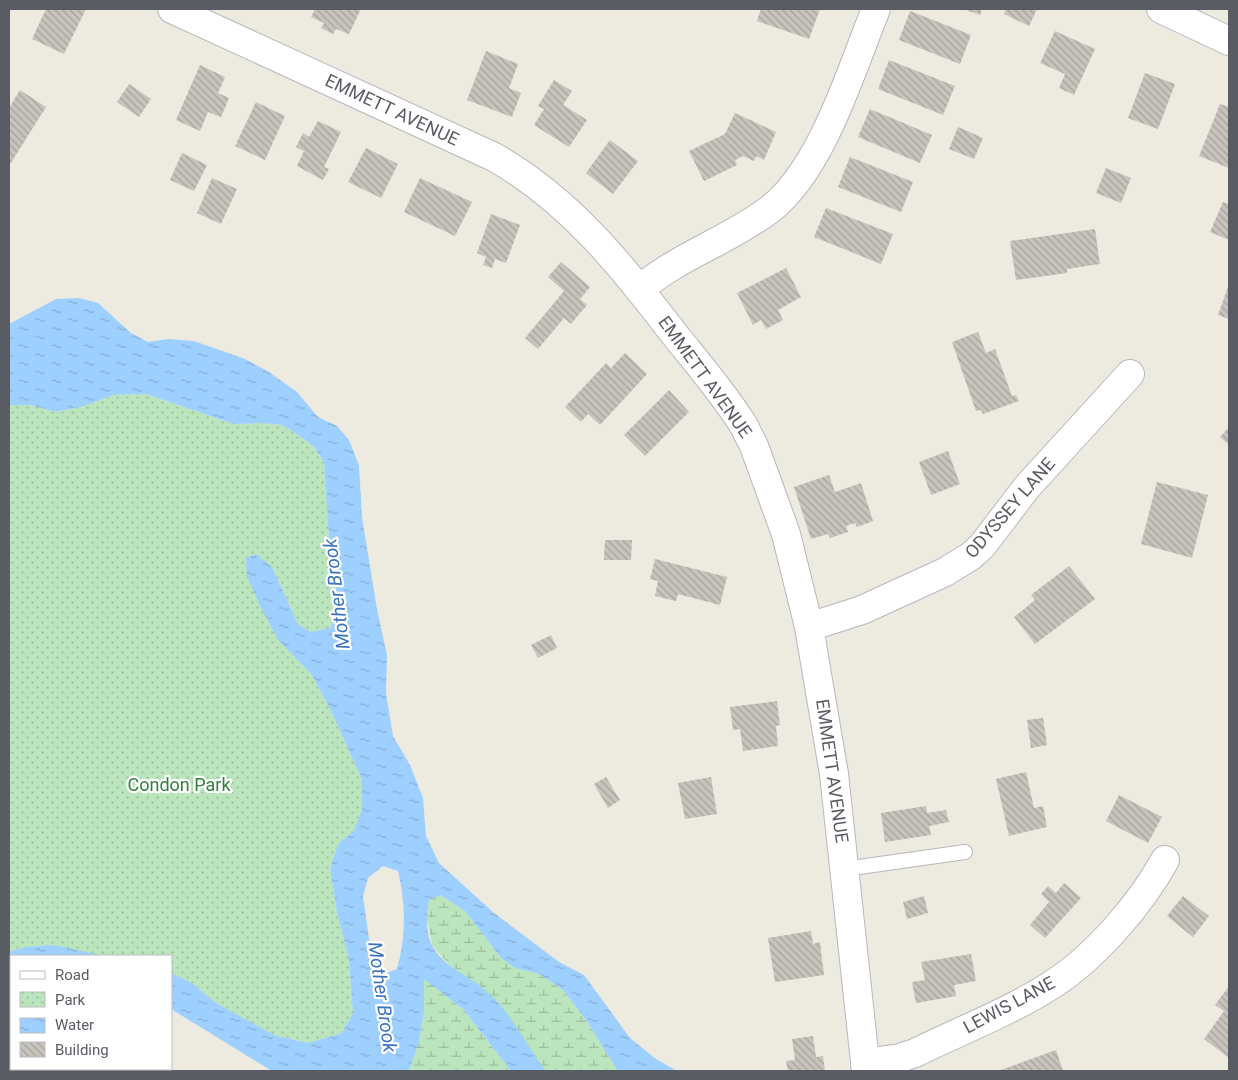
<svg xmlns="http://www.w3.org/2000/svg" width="1238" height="1080" font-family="Roboto,sans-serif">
  <defs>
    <pattern id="wetland-marsh" width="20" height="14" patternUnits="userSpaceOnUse" patternTransform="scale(1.25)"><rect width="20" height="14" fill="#bbe5bd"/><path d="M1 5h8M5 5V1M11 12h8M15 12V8" fill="none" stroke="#9bbd9d"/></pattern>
    <pattern id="park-dots" width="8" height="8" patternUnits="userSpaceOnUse" patternTransform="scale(1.25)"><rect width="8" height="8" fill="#bbe5bd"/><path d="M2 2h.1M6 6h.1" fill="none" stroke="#9bbd9d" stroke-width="1.8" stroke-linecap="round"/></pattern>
    <pattern id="water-ripples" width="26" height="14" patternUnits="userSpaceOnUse" patternTransform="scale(1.25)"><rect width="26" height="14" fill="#9ed0ff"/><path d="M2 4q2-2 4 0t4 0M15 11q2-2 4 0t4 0" fill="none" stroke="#84acd2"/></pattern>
    <pattern id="building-back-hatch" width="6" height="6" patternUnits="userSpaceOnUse" patternTransform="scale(1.25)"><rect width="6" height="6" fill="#c7c4bd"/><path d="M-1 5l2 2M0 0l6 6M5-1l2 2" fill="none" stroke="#a5a29d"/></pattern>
  </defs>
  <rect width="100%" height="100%" fill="#edeae0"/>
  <path fill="#fff6d3" d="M 9,1043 L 11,1043 L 11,1069 L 101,1069 L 103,1071 L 9,1071 Z"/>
  <g fill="url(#wetland-marsh)">
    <path d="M 441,895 L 465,911 L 501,958 L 515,968 L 539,974 L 563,990 L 586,1020 L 618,1071 L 546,1071 L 484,989 L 450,966 L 432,945 L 427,919 L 429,900 Z"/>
    <path d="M 424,978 L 464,1010 L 511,1071 L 409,1071 L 419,1042 L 424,1012 Z"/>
  </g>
  <path fill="url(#park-dots)" d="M 146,394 L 234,424 L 261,423 L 282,425 L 294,432 L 314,447 L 324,462 L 329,540 L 339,612 L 329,629 L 311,632 L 298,624 L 272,567 L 279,641 L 312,675 L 333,715 L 362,780 L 362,810 L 353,833 L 338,844 L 330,869 L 337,912 L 349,960 L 353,1013 L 342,1033 L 308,1043 L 274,1035 L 247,1021 L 216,1003 L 192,983 L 171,973 L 171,956 C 150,956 126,960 105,956 C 69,950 45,940 9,952 L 9,405 L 30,405 L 56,412 L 84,406 L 113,395 Z"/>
  <g fill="url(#water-ripples)" fill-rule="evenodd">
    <path d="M 79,298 L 98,303 L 131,333 L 148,342 L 168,339 L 194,341 L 245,359 L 269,372 L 297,392 L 318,417 L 337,426 L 349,440 L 359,465 L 362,517 L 377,609 L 387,655 L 386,693 L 393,736 L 410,765 L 423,798 L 426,836 L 439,863 L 494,913 L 559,962 L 584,975 L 630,1038 L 656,1059 L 677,1071 L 618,1071 L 586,1020 L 563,990 L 539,974 L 515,968 L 501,958 L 465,911 L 441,895 L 429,900 C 427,914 425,932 432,945 C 443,967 467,974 484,989 C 511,1011 525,1044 546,1071 L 511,1071 L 464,1010 L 424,979 L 424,1012 L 419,1042 L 409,1071 L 272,1071 L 171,1009 L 171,973 L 192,983 L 216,1003 L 274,1035 L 308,1043 L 342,1033 L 353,1013 L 349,960 L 337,912 L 330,869 L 338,844 L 353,832 L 362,810 L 362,780 L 333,715 L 312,675 L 279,641 L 261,608 L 247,576 L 246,558 L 256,554 L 272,567 L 298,624 L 311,632 L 330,628 L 339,612 L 329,540 L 324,462 L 314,447 L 294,432 L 282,425 L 261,423 L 234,424 L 146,394 L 113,395 L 84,406 L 56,412 L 30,405 L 9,405 L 9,324 L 56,299 ZM 383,866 L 398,871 C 406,904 406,937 397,969 L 387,973 L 378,964 L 369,939 L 363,896 L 368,878 Z"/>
    <path d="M 53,945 L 106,956 L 11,956 L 11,988 L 9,987 L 9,952 L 25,947 Z"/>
  </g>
  <g fill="url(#building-back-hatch)">
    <path d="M 46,9 L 86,9 L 64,54 L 32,39 Z"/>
    <path d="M 315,9 L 361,9 L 349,34 L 336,29 L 333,34 L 321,28 L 324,23 L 311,17 Z"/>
    <path d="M 761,9 L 820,9 L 809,39 L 757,21 Z"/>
    <path d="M 963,9 L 982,9 L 980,15 Z"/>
    <path d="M 1006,9 L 1037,9 L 1029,26 L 1004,14 Z"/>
    <path d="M 910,11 L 971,35 L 960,64 L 899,40 Z"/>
    <path d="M 1055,31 L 1095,49 L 1074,95 L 1059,88 L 1065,74 L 1040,63 Z"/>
    <path d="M 486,51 L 518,64 L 509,88 L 521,93 L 512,117 L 467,100 Z"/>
    <path d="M 889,60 L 955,86 L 943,115 L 878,89 Z"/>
    <path d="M 200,65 L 225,77 L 218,93 L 229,98 L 221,117 L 208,112 L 200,131 L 176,120 Z"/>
    <path d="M 1145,73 L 1175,84 L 1158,129 L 1128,118 Z"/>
    <path d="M 554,80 L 572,91 L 563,105 L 587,120 L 569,147 L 534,125 L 544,109 L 538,106 Z"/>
    <path d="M 129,84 L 151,99 L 139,117 L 117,102 Z"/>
    <path d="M 20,90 L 46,107 L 9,166 L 9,108 Z"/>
    <path d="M 256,102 L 285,116 L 265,160 L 235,146 Z"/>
    <path d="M 1220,104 L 1229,107 L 1229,168 L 1199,156 Z"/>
    <path d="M 870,109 L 932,135 L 920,163 L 858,137 Z"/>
    <path d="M 735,113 L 776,132 L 764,160 L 756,156 L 754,161 L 743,156 L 735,160 L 737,165 L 704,181 L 689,151 L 725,134 Z"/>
    <path d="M 318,121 L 341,132 L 324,167 L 329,169 L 323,180 L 297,166 L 304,151 L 296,147 L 303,133 L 309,137 Z"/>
    <path d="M 958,127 L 983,138 L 974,159 L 949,149 Z"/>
    <path d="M 610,140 L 638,161 L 613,194 L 586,173 Z"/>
    <path d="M 366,148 L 398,164 L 381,198 L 348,182 Z"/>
    <path d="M 182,153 L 207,165 L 194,191 L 170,180 Z"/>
    <path d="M 850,157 L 913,182 L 901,212 L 838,187 Z"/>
    <path d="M 1106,168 L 1131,178 L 1121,203 L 1096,193 Z"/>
    <path d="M 212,178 L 237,189 L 221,224 L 197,213 Z"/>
    <path d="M 420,178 L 472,202 L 455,236 L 404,212 Z"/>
    <path d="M 1223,202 L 1229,204 L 1229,240 L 1210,232 Z"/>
    <path d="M 826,208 L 893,234 L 881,264 L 814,237 Z"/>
    <path d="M 491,214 L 520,225 L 506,263 L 495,259 L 492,268 L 483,265 L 486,257 L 477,253 Z"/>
    <path d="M 1095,229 L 1100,264 L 1067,269 L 1067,273 L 1016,280 L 1010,241 Z"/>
    <path d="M 561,262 L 590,287 L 580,299 L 587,305 L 571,324 L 564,318 L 538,349 L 525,338 L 564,291 L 548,277 Z"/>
    <path d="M 786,268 L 801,297 L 778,310 L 783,320 L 766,329 L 761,320 L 753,325 L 737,293 Z"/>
    <path d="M 1229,284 L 1229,319 L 1218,315 Z"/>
    <path d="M 978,332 L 986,353 L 995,349 L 1012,396 L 1016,395 L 1019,401 L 983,414 L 981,410 L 976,411 L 952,342 Z"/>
    <path d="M 625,353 L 647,374 L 600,425 L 588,414 L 581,422 L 565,407 L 606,363 L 611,368 Z"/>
    <path d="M 669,390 L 689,412 L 645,456 L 624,435 Z"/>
    <path d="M 1229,427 L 1229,445 L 1220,437 Z"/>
    <path d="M 948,451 L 960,484 L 931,495 L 919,462 Z"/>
    <path d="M 829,475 L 835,492 L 861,483 L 873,521 L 857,527 L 855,523 L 846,526 L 848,532 L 830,538 L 828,534 L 811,539 L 794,487 Z"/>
    <path d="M 1157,482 L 1208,495 L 1192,558 L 1141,544 Z"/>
    <path d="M 605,540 L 632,540 L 631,560 L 604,560 Z"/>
    <path d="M 655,559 L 727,577 L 720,605 L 678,594 L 676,601 L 655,596 L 658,581 L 650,579 Z"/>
    <path d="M 1069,566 L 1095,599 L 1035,644 L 1014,617 L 1035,600 L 1031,595 Z"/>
    <path d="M 551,635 L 557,648 L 538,658 L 531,645 Z"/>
    <path d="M 777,701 L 780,725 L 776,726 L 778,746 L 743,751 L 740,729 L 733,730 L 730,707 Z"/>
    <path d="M 1043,718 L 1047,745 L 1031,748 L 1027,720 Z"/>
    <path d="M 1026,772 L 1034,808 L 1043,806 L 1047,827 L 1009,836 L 996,779 Z"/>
    <path d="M 606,777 L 620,800 L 608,808 L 594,784 Z"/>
    <path d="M 711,777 L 717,814 L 685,819 L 678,783 Z"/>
    <path d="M 1119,795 L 1162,817 L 1148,843 L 1106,821 Z"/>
    <path d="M 926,806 L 927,813 L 946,810 L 949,822 L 929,826 L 931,835 L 885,842 L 881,813 Z"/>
    <path d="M 1064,883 L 1081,898 L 1045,938 L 1030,925 L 1049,902 L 1041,894 L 1048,886 L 1056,893 Z"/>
    <path d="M 924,896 L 928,913 L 907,919 L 903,902 Z"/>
    <path d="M 1183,896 L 1209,916 L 1193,937 L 1167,916 Z"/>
    <path d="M 811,931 L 813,944 L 820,942 L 824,975 L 775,982 L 768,938 Z"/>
    <path d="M 971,954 L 976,981 L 954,985 L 956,996 L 916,1003 L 912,982 L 925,980 L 921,962 Z"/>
    <path d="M 1229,986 L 1229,1058 L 1204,1039 L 1224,1011 L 1215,1005 Z"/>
    <path d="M 813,1036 L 816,1057 L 823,1056 L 825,1071 L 788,1071 L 786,1061 L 795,1060 L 792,1039 Z"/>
    <path d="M 1056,1050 L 1063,1071 L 998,1071 Z"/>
  </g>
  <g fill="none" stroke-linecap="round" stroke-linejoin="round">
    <g stroke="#b6b8bd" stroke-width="16">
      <path id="service" d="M 845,869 L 965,852"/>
    </g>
    <g stroke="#b6b8bd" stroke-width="30">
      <g id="minor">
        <path d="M 172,9 L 494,157 C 570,200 623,267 675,335 C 699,365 724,394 744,426 L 754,446 L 786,534 L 809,627 L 834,774 L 866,1071"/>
        <path d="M 1161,9 L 1229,41"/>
        <path d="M 640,289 C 680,255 728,241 769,210 C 822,170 851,70 876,9"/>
        <path d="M 809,627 L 862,610 L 945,572 L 971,556 L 982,546 L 1027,487 L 1130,374"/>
        <path d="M 865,1063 L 900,1058 L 915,1053 C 959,1031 1012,1011 1053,984 C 1095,957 1141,904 1165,860"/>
      </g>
    </g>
    <use href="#service" stroke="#fff" stroke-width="14"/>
    <use href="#minor" stroke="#fff" stroke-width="28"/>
  </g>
  <g text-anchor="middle" stroke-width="4.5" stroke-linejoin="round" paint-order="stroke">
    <g font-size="18" fill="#595c62" stroke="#fff">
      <text transform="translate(392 110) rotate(25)" y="6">EMMETT AVENUE</text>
      <text transform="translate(705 377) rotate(54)" y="6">EMMETT AVENUE</text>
      <text transform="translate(1010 508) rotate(-49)" y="6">ODYSSEY LANE</text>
      <text transform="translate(832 771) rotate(82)" y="6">EMMETT AVENUE</text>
      <text transform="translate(1009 1005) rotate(-28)" y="6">LEWIS LANE</text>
    </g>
    <g font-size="18" fill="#318139" stroke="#fff">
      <text x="179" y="791">Condon Park</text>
    </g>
    <g font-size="19" font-style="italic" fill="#3c74bc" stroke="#fff">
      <text transform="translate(336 594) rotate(-97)" y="7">Mother Brook</text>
      <text transform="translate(383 997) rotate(82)" y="7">Mother Brook</text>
    </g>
  </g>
  <rect width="1238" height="1080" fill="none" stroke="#595c62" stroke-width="20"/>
  <rect x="10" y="955" width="162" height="115" fill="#ffffff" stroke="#bdbec0"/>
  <rect x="20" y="971" width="25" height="8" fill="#ffffff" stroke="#bdbec0"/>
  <text x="55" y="980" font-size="15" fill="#595c62">Road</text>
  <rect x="20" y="992" width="25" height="15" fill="url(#park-dots)" stroke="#bdbec0"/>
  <text x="55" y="1005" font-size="15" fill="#595c62">Park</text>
  <rect x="20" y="1018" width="25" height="15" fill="url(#water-ripples)" stroke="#bdbec0"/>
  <text x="55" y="1030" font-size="15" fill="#595c62">Water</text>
  <rect x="20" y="1042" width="25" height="15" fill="url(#building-back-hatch)" stroke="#bdbec0"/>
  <text x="55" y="1055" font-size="15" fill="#595c62">Building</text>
</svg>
